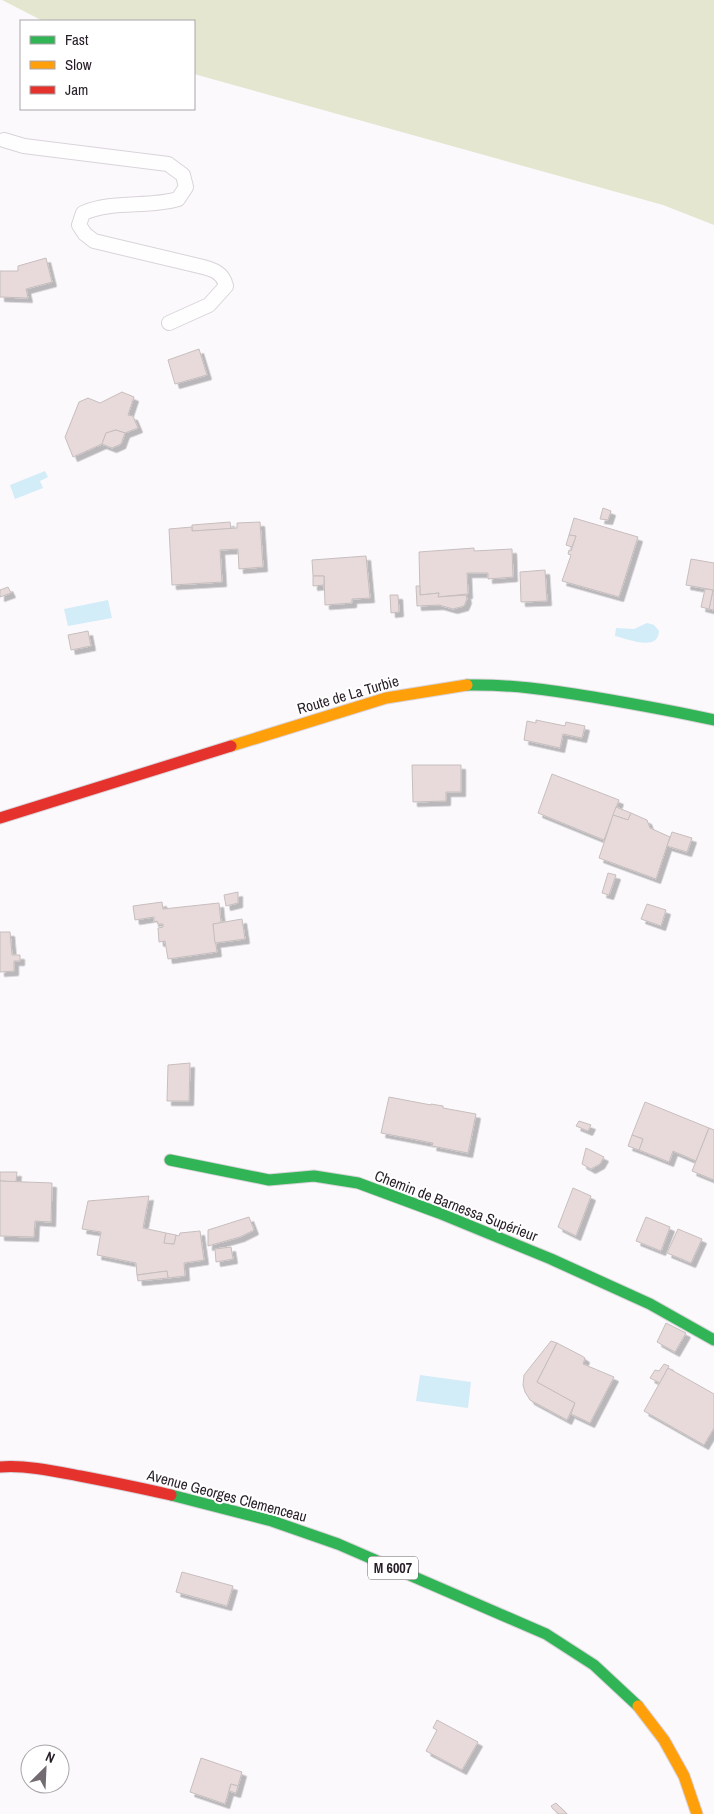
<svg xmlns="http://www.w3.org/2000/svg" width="714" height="1814" font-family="'Archivo Narrow',sans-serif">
  <defs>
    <filter id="shadow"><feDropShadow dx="4.5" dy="4.5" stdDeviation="0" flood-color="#0004"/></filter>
  </defs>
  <rect width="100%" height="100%" fill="#fcf9fc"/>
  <path fill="#e4e6d0" d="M 2,0 L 714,0 L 714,225 L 663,205 L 194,74 L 194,21 L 43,21 Z"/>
  <g fill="#d2ecf8">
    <path d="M 45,471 L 48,477 L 40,481 L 43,488 L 15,499 L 10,485 Z"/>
    <path d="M 108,600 L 112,618 L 68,626 L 64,609 Z"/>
    <path d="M 647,623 L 654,625 L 659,631 C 658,652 628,639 615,636 L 616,628 L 634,629 Z"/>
    <path d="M 420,1375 L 471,1382 L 468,1408 L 416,1401 Z"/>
  </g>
  <g fill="#e8dada" stroke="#c6bebe" filter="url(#shadow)">
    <path d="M 46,258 L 52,282 L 26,289 L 28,298 L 0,297 L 0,271 L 18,271 L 18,266 Z"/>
    <path d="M 199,349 L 207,375 L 175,384 L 168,360 Z"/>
    <path d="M 122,392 L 134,397 L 128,415 L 133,416 L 138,428 L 125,433 L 116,430 L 106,433 L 102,444 L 73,457 L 65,437 L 79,402 L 88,398 L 100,403 Z"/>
    <path d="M 116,430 L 125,433 L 121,444 L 112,448 L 102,444 L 106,433 Z"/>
    <path d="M 603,508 L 611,511 L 608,520 L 600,519 Z"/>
    <path d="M 574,518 L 638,537 L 619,597 L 562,581 L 571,555 L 568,554 L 569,550 L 571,551 L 576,536 L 569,535 Z"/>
    <path d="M 230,522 L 231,529 L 192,531 L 192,525 Z"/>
    <path d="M 260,522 L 263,567 L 239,569 L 238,549 L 220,550 L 222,582 L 172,585 L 169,529 L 192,527 L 192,531 L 237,528 L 237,523 Z"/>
    <path d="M 569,535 L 576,536 L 572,547 L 566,545 Z"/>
    <path d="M 474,548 L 474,551 L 512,549 L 513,577 L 488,579 L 488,573 L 467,573 L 468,594 L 438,597 L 439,593 L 420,595 L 419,552 Z"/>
    <path d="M 366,556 L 370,598 L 352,599 L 352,603 L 325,605 L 324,576 L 313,576 L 312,560 Z"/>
    <path d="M 691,559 L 714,563 L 714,610 L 709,609 L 713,590 L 686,585 Z"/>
    <path d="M 545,570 L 547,601 L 521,602 L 520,572 Z"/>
    <path d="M 313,576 L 324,576 L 324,585 L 313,586 Z"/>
    <path d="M 416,586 L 420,586 L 420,595 L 439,593 L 438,597 L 466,595 L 467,599 L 464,606 L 453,609 L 439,605 L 417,606 Z"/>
    <path d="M 8,587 L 11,593 L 0,597 L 0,590 Z"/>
    <path d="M 705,589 L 713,590 L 709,609 L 701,607 Z"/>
    <path d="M 390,595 L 398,595 L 399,612 L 391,613 Z"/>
    <path d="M 88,631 L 91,646 L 71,650 L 68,635 Z"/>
    <path d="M 536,720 L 565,726 L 566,722 L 585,726 L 582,738 L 563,734 L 560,748 L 524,740 L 527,721 L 536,723 Z"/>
    <path d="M 412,765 L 461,765 L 461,792 L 446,792 L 446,801 L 413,802 Z"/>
    <path d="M 552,774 L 619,800 L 604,840 L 538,813 Z"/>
    <path d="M 616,807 L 631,813 L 628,820 L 613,815 Z"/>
    <path d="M 631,813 L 647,820 L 650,828 L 670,837 L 656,879 L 599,858 L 613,815 L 628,820 Z"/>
    <path d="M 672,832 L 692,838 L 687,852 L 667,846 Z"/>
    <path d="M 608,873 L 616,875 L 609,895 L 602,893 Z"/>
    <path d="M 238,892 L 238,903 L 226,906 L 224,895 Z"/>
    <path d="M 162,902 L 163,909 L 219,903 L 221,923 L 213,924 L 217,952 L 168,959 L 165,941 L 159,942 L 158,928 L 163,927 L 163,924 L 158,924 L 157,921 L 154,922 L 154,917 L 135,920 L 133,906 Z"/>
    <path d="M 647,904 L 666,910 L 661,926 L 641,919 Z"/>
    <path d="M 242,919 L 245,939 L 215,943 L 213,924 Z"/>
    <path d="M 0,932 L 10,932 L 12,955 L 20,955 L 20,961 L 14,961 L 14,971 L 0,972 Z"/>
    <path d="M 190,1063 L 189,1101 L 167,1101 L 168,1065 Z"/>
    <path d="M 389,1097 L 431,1105 L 431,1104 L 443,1106 L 443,1108 L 476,1114 L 468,1153 L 432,1146 L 433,1143 L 381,1133 Z"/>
    <path d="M 645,1102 L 709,1128 L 696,1161 L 673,1151 L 669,1162 L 639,1150 L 643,1139 L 632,1135 Z"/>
    <path d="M 579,1121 L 591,1125 L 588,1131 L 576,1126 Z"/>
    <path d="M 709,1128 L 714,1130 L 714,1180 L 692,1171 Z"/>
    <path d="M 632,1135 L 643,1139 L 639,1150 L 628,1146 Z"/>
    <path d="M 586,1148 L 604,1157 L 600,1164 L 591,1169 L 582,1164 Z"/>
    <path d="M 0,1172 L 17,1172 L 16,1182 L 0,1181 Z"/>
    <path d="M 0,1181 L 52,1183 L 51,1222 L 35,1221 L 34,1237 L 0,1236 Z"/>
    <path d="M 573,1188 L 591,1196 L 576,1236 L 558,1227 Z"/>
    <path d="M 149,1196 L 143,1228 L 166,1233 L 164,1243 L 174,1244 L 176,1235 L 179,1236 L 180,1233 L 200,1231 L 204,1260 L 184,1263 L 185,1276 L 168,1278 L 167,1271 L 137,1275 L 136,1263 L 97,1255 L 101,1232 L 82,1229 L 88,1201 Z"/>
    <path d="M 249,1217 L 254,1230 L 240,1237 L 208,1246 L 208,1230 Z"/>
    <path d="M 646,1217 L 670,1227 L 661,1251 L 636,1241 Z"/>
    <path d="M 678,1229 L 702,1239 L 691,1263 L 667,1253 Z"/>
    <path d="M 166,1233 L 176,1235 L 174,1244 L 164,1243 Z"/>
    <path d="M 231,1247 L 233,1259 L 216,1262 L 215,1249 Z"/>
    <path d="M 167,1271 L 168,1278 L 138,1281 L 137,1275 Z"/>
    <path d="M 666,1323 L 686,1333 L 675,1352 L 657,1342 Z"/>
    <path d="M 551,1341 L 557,1343 L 537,1382 L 575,1403 L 567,1420 L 530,1400 L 525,1392 L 523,1385 L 524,1375 Z"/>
    <path d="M 557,1343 L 582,1356 L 585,1358 L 583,1364 L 614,1377 L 590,1423 L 571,1414 L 575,1403 L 537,1382 Z"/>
    <path d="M 664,1364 L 669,1366 L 660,1383 L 650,1378 L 655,1370 L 659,1371 Z"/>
    <path d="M 668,1368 L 714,1394 L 714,1428 L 704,1445 L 644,1411 Z"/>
    <path d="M 182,1572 L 233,1586 L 227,1606 L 176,1592 Z"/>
    <path d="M 437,1720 L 478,1742 L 462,1770 L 426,1751 L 437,1730 L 433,1728 Z"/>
    <path d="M 201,1758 L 242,1772 L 238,1786 L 231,1784 L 225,1804 L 190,1792 Z"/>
    <path d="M 231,1784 L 238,1786 L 236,1793 L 229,1791 Z"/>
    <path d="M 556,1803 L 567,1814 L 559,1814 L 553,1809 L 551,1806 Z"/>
  </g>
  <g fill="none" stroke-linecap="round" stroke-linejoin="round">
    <g stroke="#d9d4da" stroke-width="16">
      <path id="lane" d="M 4,140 L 24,146 L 168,164 L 183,175 L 186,187 L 178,199 C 148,208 113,200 83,213 L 79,225 L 85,234 L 94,241 L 199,266 C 212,269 223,272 226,286 L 209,305 L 169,323"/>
    </g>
    <g stroke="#d9d4da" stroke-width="13">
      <g id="fast">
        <path d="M 467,685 C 510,684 550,690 593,697 C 634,704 674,711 714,720"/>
        <path d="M 170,1160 L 269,1180 L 314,1176 L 358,1183 L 439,1213 L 551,1259 L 650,1304 L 714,1340"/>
        <path d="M 171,1495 L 272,1521 L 338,1544 L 546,1634 L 594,1665 L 638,1706"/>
      </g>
    </g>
    <g stroke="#d9d4da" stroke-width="13">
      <g id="slow">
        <path d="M 231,746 L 386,698 L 467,685"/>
        <path d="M 638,1706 L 664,1740 L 684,1776 L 697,1814"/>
      </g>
    </g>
    <g stroke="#d9d4da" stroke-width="13">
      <g id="jam">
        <path d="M 0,818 L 231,746"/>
        <path d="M 0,1467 C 26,1465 54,1471 80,1476 C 111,1482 141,1488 171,1495"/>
      </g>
    </g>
    <use href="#lane" stroke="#fffeff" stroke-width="14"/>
    <use href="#fast" stroke="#30b455" stroke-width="11"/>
    <use href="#slow" stroke="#ff9f0a" stroke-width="11"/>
    <use href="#jam" stroke="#e5322d" stroke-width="11"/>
  </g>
  <g text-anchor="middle" stroke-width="4" stroke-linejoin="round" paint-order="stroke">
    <rect fill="#fff" stroke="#686268" stroke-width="1" x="368" y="1556.5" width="50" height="23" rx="4"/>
    <g font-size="14" font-weight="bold" fill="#271e28">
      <text x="393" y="1573">M 6007</text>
    </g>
    <g font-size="15" fill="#271e28" stroke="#fff">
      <text transform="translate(348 695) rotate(-16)" y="5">Route de La Turbie</text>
      <text transform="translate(456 1206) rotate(21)" y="5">Chemin de Barnessa Supérieur</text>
      <text transform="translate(227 1496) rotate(15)" y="5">Avenue Georges Clemenceau</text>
    </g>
  </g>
  <rect x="20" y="20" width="175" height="90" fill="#ffffff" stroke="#a9a5a9"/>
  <rect x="30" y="36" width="25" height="8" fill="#30b455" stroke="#a9a5a9"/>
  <text x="65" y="45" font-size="15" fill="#271e28">Fast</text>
  <rect x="30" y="61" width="25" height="8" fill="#ff9f0a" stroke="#a9a5a9"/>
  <text x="65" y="70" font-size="15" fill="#271e28">Slow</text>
  <rect x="30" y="86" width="25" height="8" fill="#e5322d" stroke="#a9a5a9"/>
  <text x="65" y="95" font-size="15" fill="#271e28">Jam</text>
  <g transform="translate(45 1769) rotate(24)"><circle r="24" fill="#ffffff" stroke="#a9a5a9"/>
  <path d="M0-4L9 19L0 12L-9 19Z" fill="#726b72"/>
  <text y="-8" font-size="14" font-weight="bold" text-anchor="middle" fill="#271e28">N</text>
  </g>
</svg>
